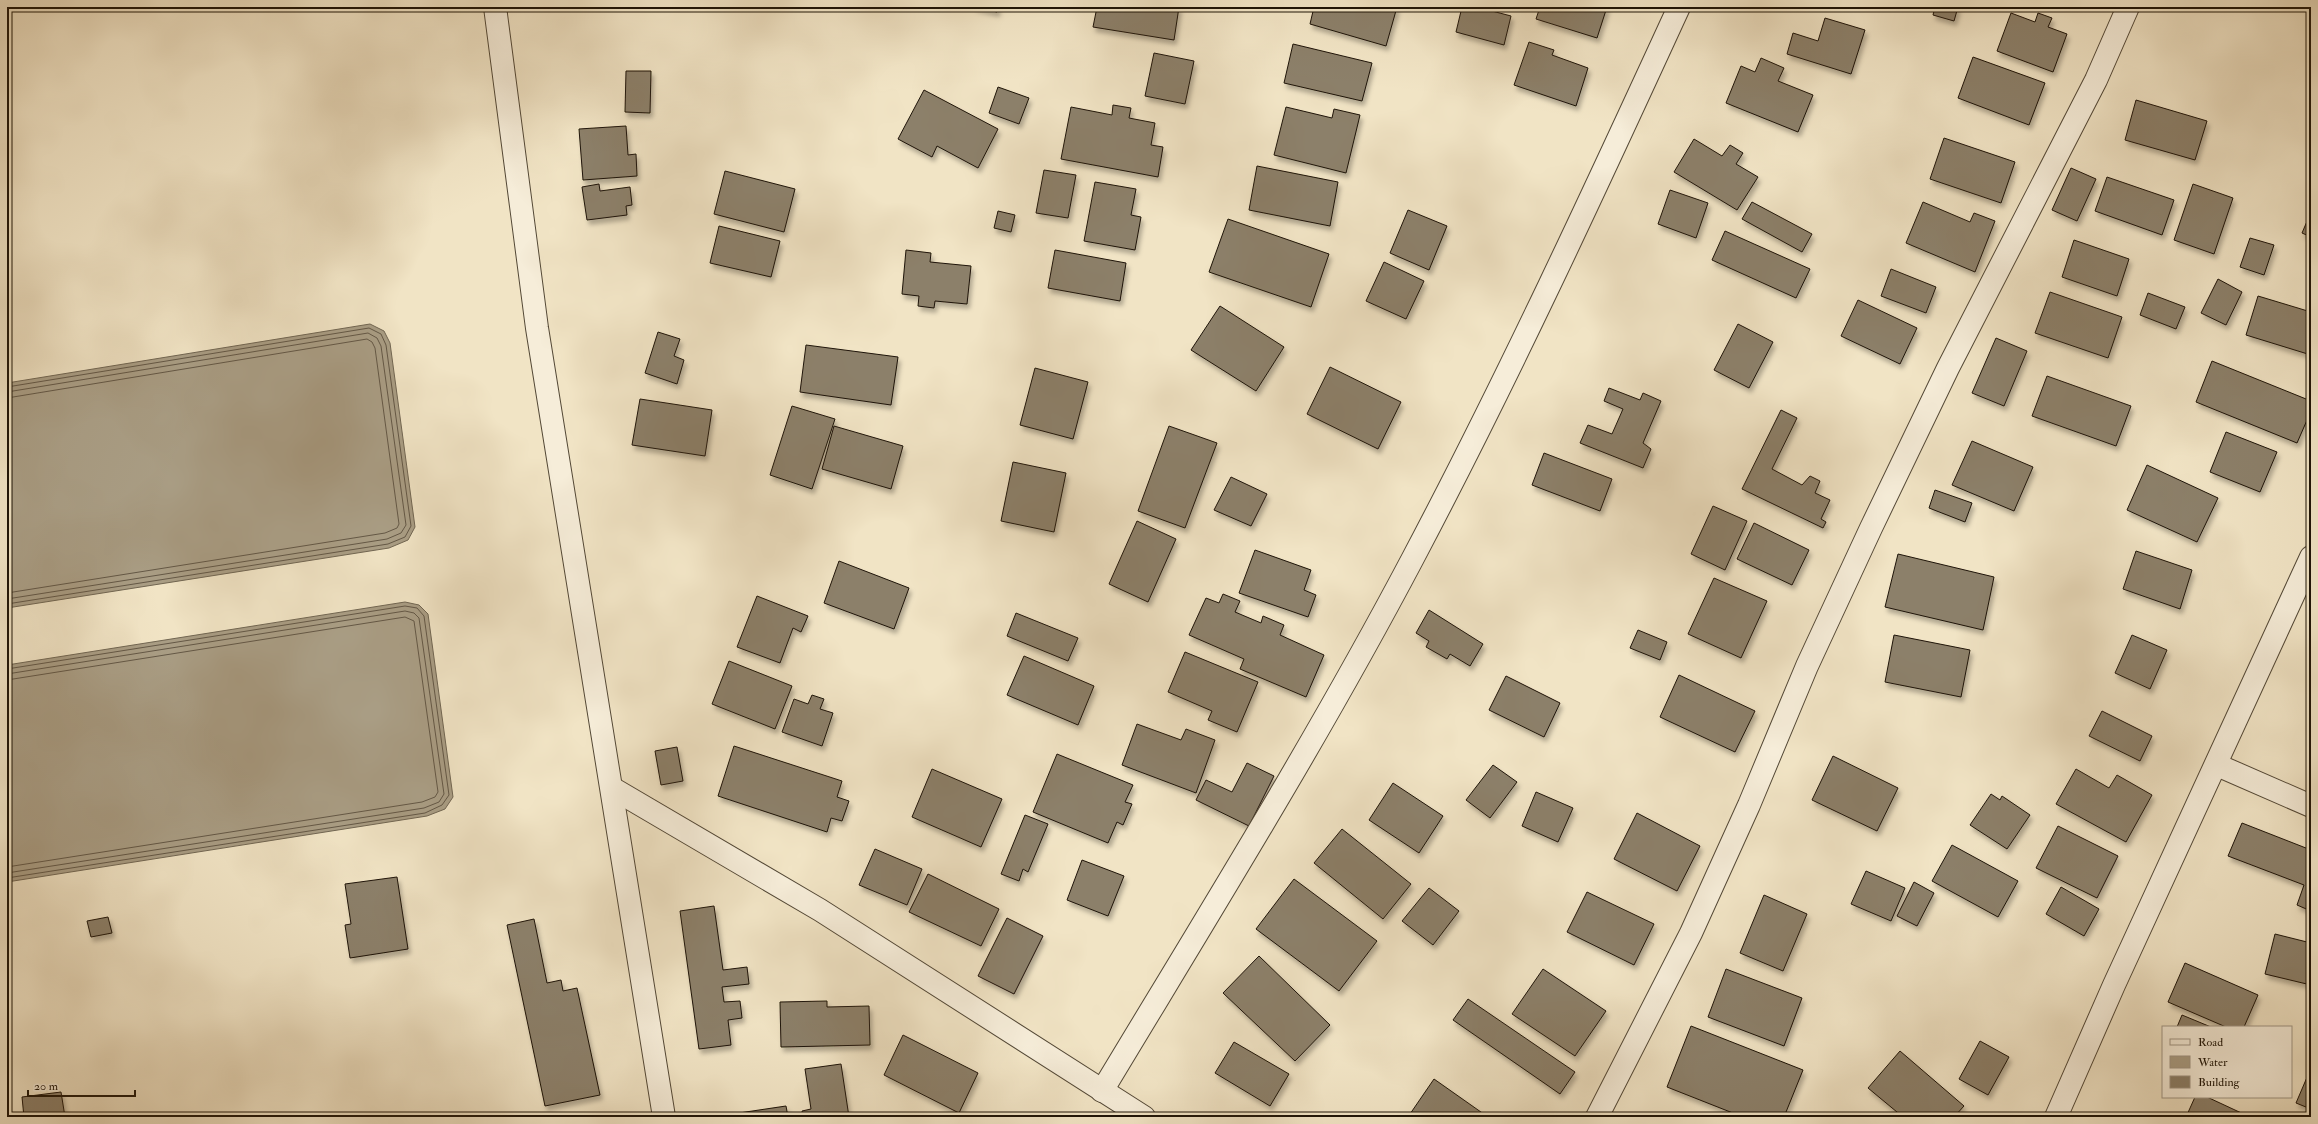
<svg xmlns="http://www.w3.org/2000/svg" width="2318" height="1124" font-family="'IM FELL Double Pica',serif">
  <defs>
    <filter id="shadow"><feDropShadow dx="2.5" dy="4.5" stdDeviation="2" flood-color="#0004"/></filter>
  </defs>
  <rect width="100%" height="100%" fill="#f1e4c5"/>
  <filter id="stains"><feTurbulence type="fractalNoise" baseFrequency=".005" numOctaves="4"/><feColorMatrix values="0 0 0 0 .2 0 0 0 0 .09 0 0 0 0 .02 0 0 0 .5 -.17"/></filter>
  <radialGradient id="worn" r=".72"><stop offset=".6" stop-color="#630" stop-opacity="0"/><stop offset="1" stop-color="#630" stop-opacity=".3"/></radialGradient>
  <g fill="#a99d84" stroke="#716652">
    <path d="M 370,324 L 384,331 L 390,343 L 415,527 L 408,540 L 389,548 L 7,608 L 7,383 Z"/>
    <path d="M 405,602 L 419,605 L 428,614 L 453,797 L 445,809 L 427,816 L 7,882 L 7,665 Z"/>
  </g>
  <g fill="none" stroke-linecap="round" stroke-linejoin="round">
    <g stroke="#645846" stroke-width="1">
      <path d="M 7,387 L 369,328 L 381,334 L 386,345 L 411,526 L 405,537 L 388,544 L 7,604"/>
      <path d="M 7,392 L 368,333 L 377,338 L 381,346 L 406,525 L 401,533 L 387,539 L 7,599"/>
      <path d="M 7,398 L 367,339 L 372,342 L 375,348 L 399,524 L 397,528 L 385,533 L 7,593"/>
      <path d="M 7,669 L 405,606 L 417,608 L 424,616 L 449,795 L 442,805 L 425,813 L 7,878"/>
      <path d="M 7,674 L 405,611 L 414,613 L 419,618 L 444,794 L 439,802 L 424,808 L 7,873"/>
      <path d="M 7,680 L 405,617 L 414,621 L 438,792 L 435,797 L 422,802 L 7,867"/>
    </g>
  </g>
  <g fill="#8c806a" stroke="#1e1407" filter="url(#shadow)">
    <path d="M 974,7 L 998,7 L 997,12 Z"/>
    <path d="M 1097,7 L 1179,7 L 1174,40 L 1093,27 Z"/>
    <path d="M 1314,7 L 1397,7 L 1386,46 L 1310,24 Z"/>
    <path d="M 1462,7 L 1477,7 L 1511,16 L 1504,45 L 1456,32 Z"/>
    <path d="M 1540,7 L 1607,7 L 1597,38 L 1536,19 Z"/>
    <path d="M 1935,7 L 1958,7 L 1954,21 L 1933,15 Z"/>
    <path d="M 2011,13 L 2035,22 L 2038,13 L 2052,18 L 2048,27 L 2067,34 L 2053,72 L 1997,51 Z"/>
    <path d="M 1825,18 L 1865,30 L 1851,74 L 1787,54 L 1793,33 L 1818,41 Z"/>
    <path d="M 1529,42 L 1554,50 L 1552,55 L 1588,68 L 1576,106 L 1514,85 Z"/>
    <path d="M 1293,44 L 1372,63 L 1362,101 L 1284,83 Z"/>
    <path d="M 1154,53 L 1194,61 L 1185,104 L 1145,96 Z"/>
    <path d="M 1973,57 L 2045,83 L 2029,125 L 1958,98 Z"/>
    <path d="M 1761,58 L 1784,68 L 1778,81 L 1813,95 L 1798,132 L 1726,103 L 1741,66 L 1755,72 Z"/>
    <path d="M 626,71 L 651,71 L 650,113 L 625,112 Z"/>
    <path d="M 998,87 L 1029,98 L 1019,124 L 989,113 Z"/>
    <path d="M 924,90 L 998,129 L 978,168 L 937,146 L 932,157 L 898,139 Z"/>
    <path d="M 2136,100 L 2207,121 L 2195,160 L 2125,140 Z"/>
    <path d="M 1113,105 L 1131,108 L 1129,118 L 1155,123 L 1151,145 L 1163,147 L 1158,177 L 1061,159 L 1071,107 L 1112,115 Z"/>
    <path d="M 1286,107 L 1332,118 L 1334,109 L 1360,115 L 1346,173 L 1274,155 Z"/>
    <path d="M 626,126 L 628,155 L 636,154 L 637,176 L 583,180 L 579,129 Z"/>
    <path d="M 1944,138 L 2015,162 L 2001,203 L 1930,179 Z"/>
    <path d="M 1694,139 L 1722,156 L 1730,145 L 1743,153 L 1736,164 L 1758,177 L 1737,210 L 1674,172 Z"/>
    <path d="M 1257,166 L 1338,182 L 1330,226 L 1249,210 Z"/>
    <path d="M 2071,168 L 2096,179 L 2077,221 L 2052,210 Z"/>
    <path d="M 1044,170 L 1076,175 L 1068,218 L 1036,213 Z"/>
    <path d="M 725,171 L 795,189 L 784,232 L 714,214 Z"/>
    <path d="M 2107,177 L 2174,200 L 2162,235 L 2095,211 Z"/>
    <path d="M 1095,182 L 1136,189 L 1131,215 L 1141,217 L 1135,250 L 1084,241 Z"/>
    <path d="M 599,184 L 600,191 L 630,187 L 632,205 L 626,206 L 627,215 L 587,220 L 582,187 Z"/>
    <path d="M 2193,184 L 2233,198 L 2214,254 L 2174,240 Z"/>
    <path d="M 1670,190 L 1708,203 L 1696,238 L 1658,224 Z"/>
    <path d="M 1752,202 L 1812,234 L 1802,252 L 1742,219 Z"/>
    <path d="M 1923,202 L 1970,222 L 1974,213 L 1995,221 L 1975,272 L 1906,243 Z"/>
    <path d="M 1408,210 L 1447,226 L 1429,270 L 1390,253 Z"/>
    <path d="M 998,211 L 1015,215 L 1011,232 L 994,228 Z"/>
    <path d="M 2311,212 L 2311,237 L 2302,233 Z"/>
    <path d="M 1228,219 L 1329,254 L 1311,307 L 1209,272 Z"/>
    <path d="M 719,226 L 780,241 L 771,277 L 710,263 Z"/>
    <path d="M 1725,231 L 1810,269 L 1796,298 L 1712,260 Z"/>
    <path d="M 2250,238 L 2274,245 L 2264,275 L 2240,267 Z"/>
    <path d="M 2074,240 L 2129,259 L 2117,296 L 2062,277 Z"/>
    <path d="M 906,250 L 931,253 L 930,262 L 971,266 L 967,304 L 935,301 L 934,308 L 918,306 L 919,296 L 902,294 Z"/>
    <path d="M 1055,250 L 1126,263 L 1120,301 L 1048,288 Z"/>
    <path d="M 1384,262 L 1424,281 L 1406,319 L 1366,301 Z"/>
    <path d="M 1891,269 L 1936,287 L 1926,313 L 1881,296 Z"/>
    <path d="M 2218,279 L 2242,292 L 2226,325 L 2201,313 Z"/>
    <path d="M 2050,292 L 2122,317 L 2108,358 L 2035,333 Z"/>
    <path d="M 2148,293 L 2185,307 L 2176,329 L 2140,315 Z"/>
    <path d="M 2258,296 L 2311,312 L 2311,355 L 2246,335 Z"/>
    <path d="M 1858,300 L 1917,328 L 1900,364 L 1841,336 Z"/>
    <path d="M 1220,306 L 1284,347 L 1256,391 L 1191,350 Z"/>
    <path d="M 1738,324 L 1773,342 L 1749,388 L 1714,370 Z"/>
    <path d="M 658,332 L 680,339 L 674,356 L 684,360 L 677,384 L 645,373 Z"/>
    <path d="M 1996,338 L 2027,351 L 2004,406 L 1972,393 Z"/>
    <path d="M 806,345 L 898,357 L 891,405 L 800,392 Z"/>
    <path d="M 2212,361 L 2311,401 L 2311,411 L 2297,443 L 2196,402 Z"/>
    <path d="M 1330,367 L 1401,402 L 1378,449 L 1307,414 Z"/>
    <path d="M 1035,368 L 1088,382 L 1073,439 L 1020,425 Z"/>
    <path d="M 2047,376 L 2131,406 L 2116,446 L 2032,416 Z"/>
    <path d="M 1609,388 L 1640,400 L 1643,393 L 1661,401 L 1643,443 L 1651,449 L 1643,468 L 1580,443 L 1588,425 L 1612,434 L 1623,409 L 1604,401 Z"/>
    <path d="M 640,399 L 712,410 L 705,456 L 632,445 Z"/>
    <path d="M 792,406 L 835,419 L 812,489 L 770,475 Z"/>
    <path d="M 1781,410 L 1797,418 L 1772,469 L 1802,485 L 1810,476 L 1820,481 L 1815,493 L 1830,500 L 1821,519 L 1826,522 L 1823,528 L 1742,489 Z"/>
    <path d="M 834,426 L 903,446 L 891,489 L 822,469 Z"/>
    <path d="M 1169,426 L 1217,443 L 1185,528 L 1138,511 Z"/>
    <path d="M 2226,432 L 2277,452 L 2260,492 L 2210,472 Z"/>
    <path d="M 1972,441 L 2033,467 L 2014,511 L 1952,485 Z"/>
    <path d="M 1544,453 L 1612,479 L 1600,511 L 1532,485 Z"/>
    <path d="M 1013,462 L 1066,473 L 1054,532 L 1001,521 Z"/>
    <path d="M 2147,465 L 2218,498 L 2197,542 L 2127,510 Z"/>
    <path d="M 1231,477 L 1267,494 L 1251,526 L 1214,510 Z"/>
    <path d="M 1935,490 L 1972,503 L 1965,522 L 1929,508 Z"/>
    <path d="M 1713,506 L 1747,521 L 1725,570 L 1691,554 Z"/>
    <path d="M 1137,521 L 1176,539 L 1148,602 L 1109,584 Z"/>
    <path d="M 1754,523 L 1809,550 L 1792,585 L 1737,559 Z"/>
    <path d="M 1255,550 L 1311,570 L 1304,590 L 1316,595 L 1308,617 L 1239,593 Z"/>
    <path d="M 2136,551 L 2192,570 L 2180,609 L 2123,589 Z"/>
    <path d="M 1898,554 L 1994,577 L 1983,630 L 1885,607 Z"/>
    <path d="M 839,561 L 909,588 L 894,629 L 824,603 Z"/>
    <path d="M 1714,578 L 1767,601 L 1741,658 L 1688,634 Z"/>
    <path d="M 1223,594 L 1240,601 L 1235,612 L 1261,623 L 1263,616 L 1284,625 L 1280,635 L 1324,655 L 1306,697 L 1240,669 L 1244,659 L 1189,635 L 1206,598 L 1219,603 Z"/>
    <path d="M 757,596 L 808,616 L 801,632 L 793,628 L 780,663 L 737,647 Z"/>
    <path d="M 1429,610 L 1483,644 L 1470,666 L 1450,654 L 1447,659 L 1426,647 L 1429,641 L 1416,633 Z"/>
    <path d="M 1016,613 L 1078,638 L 1068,661 L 1007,636 Z"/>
    <path d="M 1638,630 L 1667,642 L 1660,660 L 1630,648 Z"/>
    <path d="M 1894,635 L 1970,650 L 1961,697 L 1885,682 Z"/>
    <path d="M 2132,635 L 2167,650 L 2150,689 L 2115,673 Z"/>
    <path d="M 1185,652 L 1258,682 L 1237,732 L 1208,720 L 1212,711 L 1168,692 Z"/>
    <path d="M 1024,656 L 1094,686 L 1078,725 L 1007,695 Z"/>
    <path d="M 729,661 L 792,686 L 775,729 L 712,704 Z"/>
    <path d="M 1679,675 L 1755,711 L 1735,752 L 1660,717 Z"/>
    <path d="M 1506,676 L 1560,703 L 1544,737 L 1489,710 Z"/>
    <path d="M 812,695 L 824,699 L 820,709 L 833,713 L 822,746 L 782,732 L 794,699 L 808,704 Z"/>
    <path d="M 2102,711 L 2152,736 L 2140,761 L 2089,736 Z"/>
    <path d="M 1137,724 L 1181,740 L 1186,729 L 1215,740 L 1196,793 L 1122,765 Z"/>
    <path d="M 734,746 L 842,781 L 837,797 L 849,801 L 842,821 L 831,818 L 827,832 L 718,796 Z"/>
    <path d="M 677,747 L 683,781 L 661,785 L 655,751 Z"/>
    <path d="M 1057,754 L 1133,785 L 1125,802 L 1132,804 L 1123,825 L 1117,822 L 1108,843 L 1033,812 Z"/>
    <path d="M 1833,756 L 1898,788 L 1877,831 L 1812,800 Z"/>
    <path d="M 1247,763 L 1274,776 L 1249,826 L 1196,800 L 1206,780 L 1232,792 Z"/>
    <path d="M 1493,765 L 1517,782 L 1490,818 L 1466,800 Z"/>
    <path d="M 932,769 L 1002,799 L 981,847 L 912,817 Z"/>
    <path d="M 2076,769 L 2109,788 L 2117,775 L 2152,795 L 2126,842 L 2056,804 Z"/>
    <path d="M 1393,783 L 1443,816 L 1419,853 L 1369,820 Z"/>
    <path d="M 1536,792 L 1573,808 L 1558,842 L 1522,826 Z"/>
    <path d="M 1991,794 L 2000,800 L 2002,796 L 2030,815 L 2007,849 L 1970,825 Z"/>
    <path d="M 1637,813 L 1700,846 L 1677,891 L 1614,859 Z"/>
    <path d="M 1025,815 L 1048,824 L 1028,872 L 1023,869 L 1019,881 L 1001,874 Z"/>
    <path d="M 2242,823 L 2311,850 L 2311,911 L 2297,905 L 2304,885 L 2228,856 Z"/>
    <path d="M 2058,826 L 2118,856 L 2097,898 L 2036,868 Z"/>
    <path d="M 1342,829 L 1411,884 L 1383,919 L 1314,863 Z"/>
    <path d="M 1952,845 L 2018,881 L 1998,917 L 1932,881 Z"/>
    <path d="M 875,849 L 922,869 L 907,905 L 859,885 Z"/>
    <path d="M 1082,860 L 1124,876 L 1108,916 L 1067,900 Z"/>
    <path d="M 1866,871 L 1905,888 L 1891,921 L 1851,904 Z"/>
    <path d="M 928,874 L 999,909 L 981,946 L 909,912 Z"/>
    <path d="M 397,877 L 408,949 L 350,958 L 345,925 L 351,924 L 345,884 Z"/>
    <path d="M 1294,879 L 1377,941 L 1339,991 L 1256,929 Z"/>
    <path d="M 1914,882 L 1934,893 L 1917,926 L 1897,916 Z"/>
    <path d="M 2061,887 L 2099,909 L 2084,936 L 2046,914 Z"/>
    <path d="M 1429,888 L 1459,911 L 1433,945 L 1402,921 Z"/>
    <path d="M 1587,892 L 1654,924 L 1634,965 L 1567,932 Z"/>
    <path d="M 1764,895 L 1807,914 L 1783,971 L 1740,953 Z"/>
    <path d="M 714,906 L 723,970 L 747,967 L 749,984 L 722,987 L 724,1002 L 740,1001 L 742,1018 L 728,1020 L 731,1045 L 699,1049 L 680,911 Z"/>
    <path d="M 108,917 L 112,933 L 91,937 L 87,921 Z"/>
    <path d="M 1007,918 L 1043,936 L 1014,994 L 978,976 Z"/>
    <path d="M 534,919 L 547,983 L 561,980 L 563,991 L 577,988 L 600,1095 L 545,1106 L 507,925 Z"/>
    <path d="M 2275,934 L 2311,943 L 2311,985 L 2265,974 Z"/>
    <path d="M 1259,956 L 1330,1025 L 1295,1061 L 1223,993 Z"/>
    <path d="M 2185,963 L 2258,995 L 2244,1027 L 2226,1027 L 2168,1002 Z"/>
    <path d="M 1543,969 L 1606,1011 L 1575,1056 L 1512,1014 Z"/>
    <path d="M 1726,969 L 1802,998 L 1784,1046 L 1708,1017 Z"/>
    <path d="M 1468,999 L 1575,1072 L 1560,1094 L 1453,1020 Z"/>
    <path d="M 827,1001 L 827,1007 L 869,1006 L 870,1045 L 781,1047 L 780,1002 Z"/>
    <path d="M 2182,1015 L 2211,1027 L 2177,1027 Z"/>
    <path d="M 1691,1026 L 1803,1070 L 1784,1117 L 1743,1117 L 1667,1087 Z"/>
    <path d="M 903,1035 L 978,1073 L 959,1113 L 884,1075 Z"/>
    <path d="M 1980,1041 L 2009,1057 L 1988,1095 L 1959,1079 Z"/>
    <path d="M 1234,1042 L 1289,1074 L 1270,1106 L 1215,1073 Z"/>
    <path d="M 1900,1051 L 1964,1106 L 1954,1117 L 1903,1117 L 1868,1088 Z"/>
    <path d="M 841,1064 L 849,1117 L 803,1117 L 802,1111 L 811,1109 L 805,1069 Z"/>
    <path d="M 2311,1068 L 2311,1109 L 2296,1103 Z"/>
    <path d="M 1434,1079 L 1488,1117 L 1414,1117 L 1410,1114 Z"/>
    <path d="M 61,1092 L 65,1117 L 24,1117 L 22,1097 Z"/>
    <path d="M 2195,1097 L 2207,1097 L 2250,1117 L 2186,1117 Z"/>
    <path d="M 786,1106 L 788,1117 L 740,1117 L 739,1113 Z"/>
  </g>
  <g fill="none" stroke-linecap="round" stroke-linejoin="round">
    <g stroke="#534836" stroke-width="24">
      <g id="minor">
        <path d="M 2217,765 L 2311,806"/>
        <path d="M 612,788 L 820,910 L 1144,1117"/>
        <path d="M 1102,1091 C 1208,915 1317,740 1413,558 C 1508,378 1594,192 1679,7"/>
        <path d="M 1597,1117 L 1691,933 L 1749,805 L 1807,666 L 1871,528 L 1948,368 L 2096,80 L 2128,7"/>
        <path d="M 2056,1117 L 2114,985 L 2311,557"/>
      </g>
    </g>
    <g stroke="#534836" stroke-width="24">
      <path id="tertiary" d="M 495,7 L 537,328 L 664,1117"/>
    </g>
    <use href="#minor" stroke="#f6edd9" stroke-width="22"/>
    <use href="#tertiary" stroke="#f6edd9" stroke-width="22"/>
  </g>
  <rect width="2318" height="1124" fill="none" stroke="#f1e4c5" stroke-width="24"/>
  <rect x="8" y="8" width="2302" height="1108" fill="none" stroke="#1e1407" stroke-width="2"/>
  <rect x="12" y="12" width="2294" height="1100" fill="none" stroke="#1e1407"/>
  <rect x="2162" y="1026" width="130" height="72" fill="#f6edd9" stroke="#a09685"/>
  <rect x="2170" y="1039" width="20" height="6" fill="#f6edd9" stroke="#a09685"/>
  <text x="2198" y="1046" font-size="12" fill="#1e1407">Road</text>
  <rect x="2170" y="1056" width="20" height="12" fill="#a99d84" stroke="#a09685"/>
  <text x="2198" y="1066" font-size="12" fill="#1e1407">Water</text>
  <rect x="2170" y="1076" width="20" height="12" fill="#8c806a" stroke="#a09685"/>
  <text x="2198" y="1086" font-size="12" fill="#1e1407">Building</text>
  <path d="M28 1090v6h107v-6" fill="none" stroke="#1e1407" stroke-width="2"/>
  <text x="34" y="1090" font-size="12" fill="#1e1407" stroke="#f6edd9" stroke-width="3" paint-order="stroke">20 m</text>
  <rect width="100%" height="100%" filter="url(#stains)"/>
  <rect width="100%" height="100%" fill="url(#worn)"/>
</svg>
